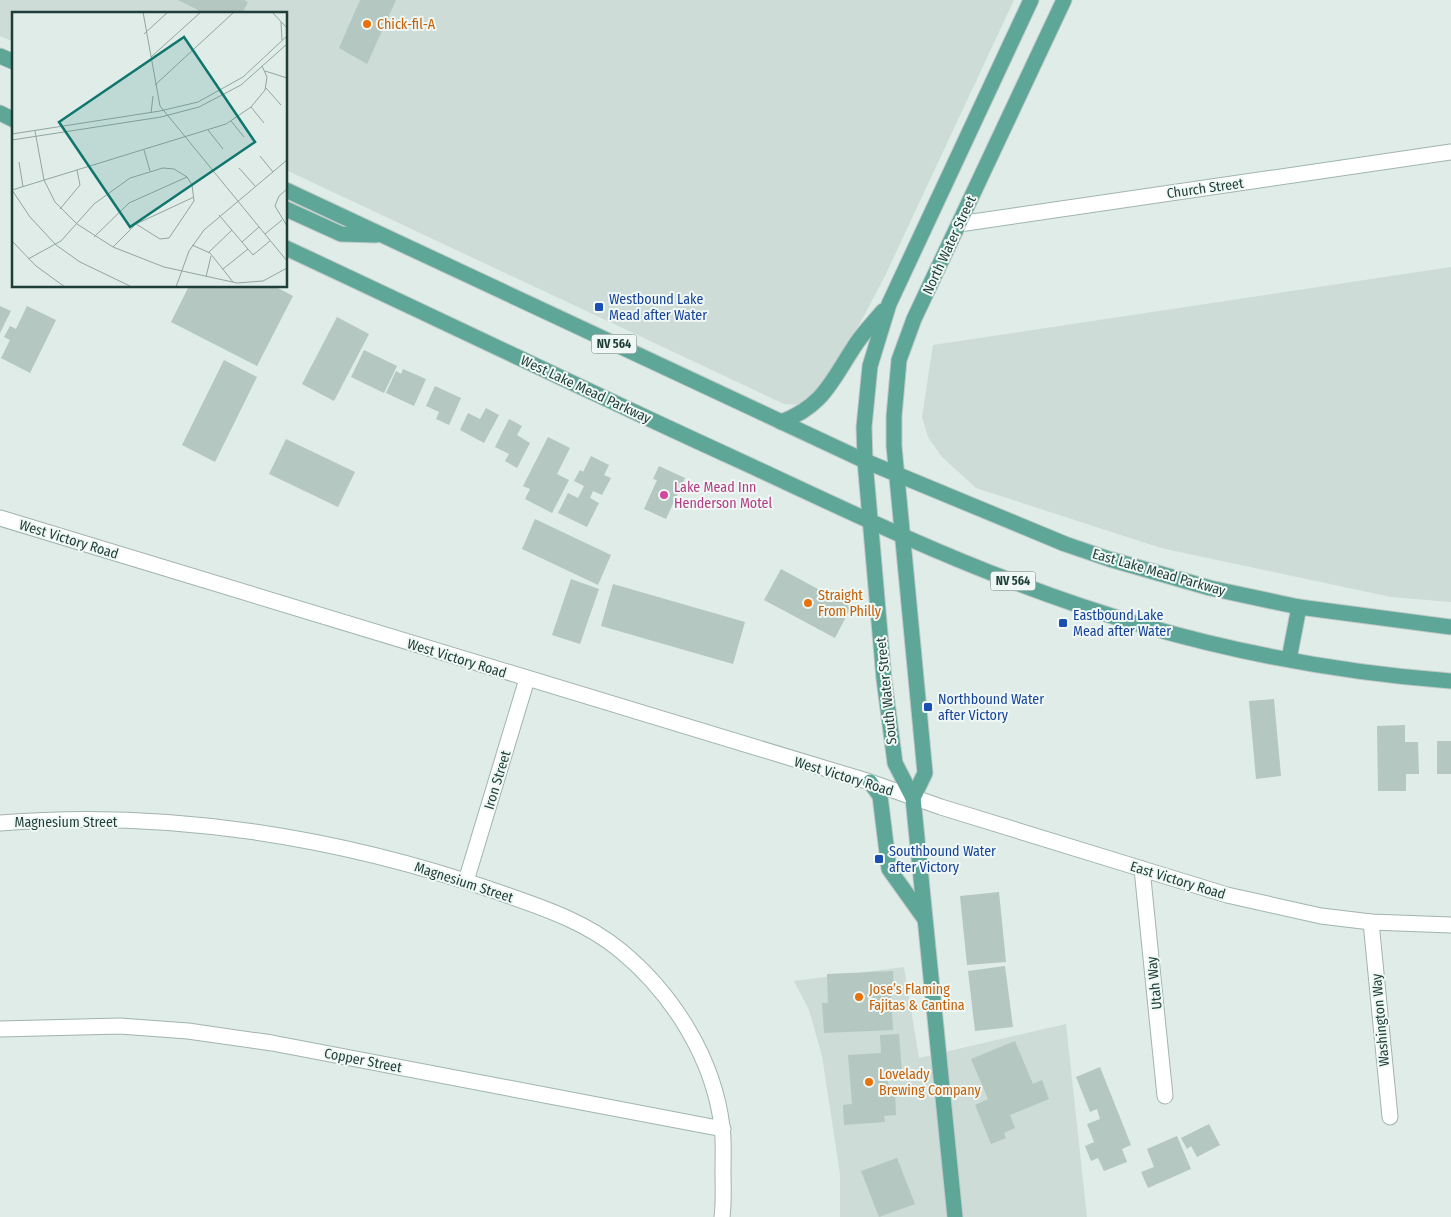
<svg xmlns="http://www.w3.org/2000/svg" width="1451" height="1217" font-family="'Fira Sans Condensed',sans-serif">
  <rect width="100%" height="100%" fill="#dfece7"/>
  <g fill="#cddcd6">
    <path d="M 0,0 L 1014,0 L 884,278 L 859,325 L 834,371 L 818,392 L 800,405 L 784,404 L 286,170 L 286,14 L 14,14 L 14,42 L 0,36 Z"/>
    <path d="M 1451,267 L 1451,602 L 1391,597 L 1161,548 L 976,488 L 942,457 L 928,437 L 922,417 L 933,345 Z"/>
    <path d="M 904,967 L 919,1058 L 1066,1024 L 1087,1217 L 840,1217 L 840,1174 L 822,1056 L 809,1010 L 794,981 Z"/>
  </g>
  <g fill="#b4c7c0">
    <path d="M 178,0 L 244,0 L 248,2 L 242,14 L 199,14 L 198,10 Z"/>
    <path d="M 360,0 L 396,0 L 367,64 L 339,48 Z"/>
    <path d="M 189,286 L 274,286 L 293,296 L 257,366 L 171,322 Z"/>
    <path d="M 0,306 L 11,311 L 0,333 Z"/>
    <path d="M 27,306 L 56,320 L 30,373 L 1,358 L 10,340 L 4,337 L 10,326 L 16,329 Z"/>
    <path d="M 337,317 L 369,334 L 334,401 L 302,384 Z"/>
    <path d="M 364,350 L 397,366 L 384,393 L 351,377 Z"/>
    <path d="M 224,360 L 257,377 L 215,462 L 182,445 Z"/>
    <path d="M 403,369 L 426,379 L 414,406 L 386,393 L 396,371 L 401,374 Z"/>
    <path d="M 435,386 L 461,398 L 449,425 L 436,419 L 439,412 L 426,406 Z"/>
    <path d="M 486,408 L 499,415 L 484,443 L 460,430 L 468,413 L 480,419 Z"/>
    <path d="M 509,419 L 522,426 L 517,435 L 530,443 L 517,468 L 505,461 L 509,454 L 495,447 Z"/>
    <path d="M 548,437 L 570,448 L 557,474 L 569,480 L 552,513 L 525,499 L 530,489 L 523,486 Z"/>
    <path d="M 286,439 L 355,472 L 338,507 L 269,474 Z"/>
    <path d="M 591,456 L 609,465 L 604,475 L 611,478 L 602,495 L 593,491 L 590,498 L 599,503 L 587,527 L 558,513 L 568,493 L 578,498 L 584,486 L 574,481 L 580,470 L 583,472 Z"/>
    <path d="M 659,466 L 685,478 L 666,519 L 644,509 L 657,480 L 653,479 Z"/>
    <path d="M 535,519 L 611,555 L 598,585 L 522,549 Z"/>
    <path d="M 781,569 L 851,607 L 835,638 L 764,600 Z"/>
    <path d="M 571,579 L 599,589 L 580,644 L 552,635 Z"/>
    <path d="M 613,584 L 745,622 L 733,664 L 601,626 Z"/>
    <path d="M 1274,699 L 1281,776 L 1256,779 L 1249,701 Z"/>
    <path d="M 1405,725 L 1405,742 L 1418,742 L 1419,774 L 1406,774 L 1406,791 L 1378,791 L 1377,726 Z"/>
    <rect x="1437" y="741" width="14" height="33"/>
    <path d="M 999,892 L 1006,962 L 967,965 L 960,896 Z"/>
    <path d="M 1005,966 L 1013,1027 L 975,1031 L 968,971 Z"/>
    <path d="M 893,971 L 894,991 L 891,991 L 893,1030 L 824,1033 L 822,1003 L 828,1003 L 827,974 Z"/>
    <path d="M 899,1034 L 902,1073 L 887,1074 L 889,1091 L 895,1091 L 896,1115 L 884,1116 L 885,1122 L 844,1125 L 843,1105 L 852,1104 L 848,1055 L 881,1053 L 880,1035 Z"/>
    <path d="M 1015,1041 L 1033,1084 L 1042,1080 L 1049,1099 L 1010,1115 L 1015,1128 L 1004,1133 L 1006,1138 L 991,1144 L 975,1105 L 988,1099 L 971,1059 Z"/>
    <path d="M 1100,1067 L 1131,1145 L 1122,1149 L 1127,1162 L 1104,1171 L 1098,1158 L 1091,1161 L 1085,1146 L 1094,1142 L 1087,1124 L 1100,1119 L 1097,1109 L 1090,1112 L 1076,1077 Z"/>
    <path d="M 1209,1124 L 1220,1145 L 1197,1157 L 1191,1146 L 1187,1149 L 1181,1138 Z"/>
    <path d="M 1177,1136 L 1191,1169 L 1148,1188 L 1141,1172 L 1154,1167 L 1147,1149 Z"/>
    <path d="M 897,1158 L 915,1204 L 879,1217 L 861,1171 Z"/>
  </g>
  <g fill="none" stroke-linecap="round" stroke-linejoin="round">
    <g stroke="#a1b4af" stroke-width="17">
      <g id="minor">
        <path d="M 959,224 L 1451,152"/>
        <path d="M 0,518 L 870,782 L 941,807 L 1227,895 L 1321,916 L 1371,922 L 1451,925"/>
        <path d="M 0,823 C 167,809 340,837 498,892 C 541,907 585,921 621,951 C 673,994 714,1059 722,1127 C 724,1141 723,1156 723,1170 C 723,1185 724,1202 722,1217"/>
        <path d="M 1142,869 L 1165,1096"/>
        <path d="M 466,881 L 527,679"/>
        <path d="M 1371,922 L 1390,1117"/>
        <path d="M 0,1029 L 120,1026 L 188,1031 L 272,1043 L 723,1129"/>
      </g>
    </g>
    <g stroke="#c0c9c7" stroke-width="17">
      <g id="major">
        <path d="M 0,56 L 14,62"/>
        <path d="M 0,113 L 14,120"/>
        <path d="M 286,190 L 865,461 L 1065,544 L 1109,559 L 1210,588 L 1299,607 L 1451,627"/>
        <path d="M 286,209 L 341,234 L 376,235"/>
        <path d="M 286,248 C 436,318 585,390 736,459 C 829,502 921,547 1017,583 C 1155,636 1304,670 1451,681"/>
        <path d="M 781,422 C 823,406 831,382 854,347 C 862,334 873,323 883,311"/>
        <path d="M 1289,659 L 1299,607"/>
        <path d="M 870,782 L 880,796 L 889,869 L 924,918"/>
        <path d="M 913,798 L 925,773 L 894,446 L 894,416 L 899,360 L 914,319 L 1064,0"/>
        <path d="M 955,1217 L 913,798 L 895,763 L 884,679 L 865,461 L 864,427 L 870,366 L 889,304 L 1031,0"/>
      </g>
    </g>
    <use href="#minor" stroke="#fff" stroke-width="15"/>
    <use href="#major" stroke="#5ea798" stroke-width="15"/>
  </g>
  <g fill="#e8710a" stroke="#f0f8f5" stroke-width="2">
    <circle cx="367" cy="24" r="5"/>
    <circle cx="808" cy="603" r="5"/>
    <circle cx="859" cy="997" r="5"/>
    <circle cx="869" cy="1082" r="5"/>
  </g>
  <g fill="#1a4fb4" stroke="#f0f8f5" stroke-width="2">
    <rect x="594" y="302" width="10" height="10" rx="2.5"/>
    <rect x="1058" y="618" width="10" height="10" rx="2.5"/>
    <rect x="923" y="702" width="10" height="10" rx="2.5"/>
    <rect x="874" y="854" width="10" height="10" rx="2.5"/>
  </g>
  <circle fill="#d1479c" stroke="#f0f8f5" stroke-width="2" cx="664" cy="495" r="5"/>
  <g text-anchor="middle" stroke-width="4" stroke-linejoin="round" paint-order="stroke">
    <g fill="#f0f8f5" stroke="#5d7670" stroke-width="1">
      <rect x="591.5" y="334.5" width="45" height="19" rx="4"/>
      <rect x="990.5" y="571.5" width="45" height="19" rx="4"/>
    </g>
    <g font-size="12" font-weight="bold" fill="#1e3e37">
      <text x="614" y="348">NV 564</text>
      <text x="1013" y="585">NV 564</text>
    </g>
    <g font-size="14" fill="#c56008" stroke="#f0f8f5" text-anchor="start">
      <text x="377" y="29">Chick-fil-A</text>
      <text x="818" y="600">Straight<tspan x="818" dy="16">From Philly</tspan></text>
      <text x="869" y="994">Jose’s Flaming<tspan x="869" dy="16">Fajitas &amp; Cantina</tspan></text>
      <text x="879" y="1079">Lovelady<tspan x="879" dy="16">Brewing Company</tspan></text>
    </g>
    <g font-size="14" fill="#1e3e37" stroke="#f0f8f5">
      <text transform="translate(1205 188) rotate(-8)" y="5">Church Street</text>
      <text transform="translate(949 245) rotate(-65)" y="5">North Water Street</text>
      <text transform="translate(586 389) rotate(25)" y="5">West Lake Mead Parkway</text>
      <text transform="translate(69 539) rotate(17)" y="5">West Victory Road</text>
      <text transform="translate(1159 572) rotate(16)" y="5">East Lake Mead Parkway</text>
      <text transform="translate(457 658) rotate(17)" y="5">West Victory Road</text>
      <text transform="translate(886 691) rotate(-96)" y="5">South Water Street</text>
      <text transform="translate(844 776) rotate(17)" y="5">West Victory Road</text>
      <text transform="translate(497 780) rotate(-73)" y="5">Iron Street</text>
      <text x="66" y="827">Magnesium Street</text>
      <text transform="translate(1178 880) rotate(17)" y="5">East Victory Road</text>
      <text transform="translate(464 882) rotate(18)" y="5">Magnesium Street</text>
      <text transform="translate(1154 983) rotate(-96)" y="5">Utah Way</text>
      <text transform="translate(1380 1020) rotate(-95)" y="5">Washington Way</text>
      <text transform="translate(363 1060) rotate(11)" y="5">Copper Street</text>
    </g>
    <g font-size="14" fill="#164399" stroke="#f0f8f5" text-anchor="start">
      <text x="609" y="304">Westbound Lake<tspan x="609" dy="16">Mead after Water</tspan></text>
      <text x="1073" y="620">Eastbound Lake<tspan x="1073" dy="16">Mead after Water</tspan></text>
      <text x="938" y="704">Northbound Water<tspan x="938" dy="16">after Victory</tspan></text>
      <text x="889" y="856">Southbound Water<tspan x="889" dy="16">after Victory</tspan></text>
    </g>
    <g font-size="14" fill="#b23c85" stroke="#f0f8f5" text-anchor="start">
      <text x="674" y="492">Lake Mead Inn<tspan x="674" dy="16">Henderson Motel</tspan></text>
    </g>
  </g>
  <g transform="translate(12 12)">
    <rect width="275" height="275" fill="#dfece7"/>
    <path fill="none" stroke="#92a6a1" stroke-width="1" d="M 131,0 L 148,94 L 275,249M 260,0 L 275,16M 269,10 L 270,28M 132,22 L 156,0M 139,45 L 189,0M 253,59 L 275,66M 143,73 L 222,0M 254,76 L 269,93M 239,95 L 252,111M 139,101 L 141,84M 219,109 L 232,125M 196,118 L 211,137M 23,119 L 32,168 L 43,190 L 65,212 L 101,235 L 152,255 L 225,271 L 251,269 L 275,256M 0,122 L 148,99 L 186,90 L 231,65 L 275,24M 0,128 L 149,105 L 187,95 L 229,73 L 275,32M 132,138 L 138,159M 248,144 L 261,160M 7,150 L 11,175M 227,156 L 243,174M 275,177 L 267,184 L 263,194 L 275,214M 0,178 L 214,112 L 239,95 L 253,78 L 255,65 L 250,54M 0,178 L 18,205 L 44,233 L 68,250 L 120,275M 48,197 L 68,173 L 65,158M 207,203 L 241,243 L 258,229M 253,222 L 270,208M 82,225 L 117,191 L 175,165M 0,229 L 24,254 L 53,275M 230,230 L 247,215M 180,233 L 198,241 L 221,270M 101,235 L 124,212 L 182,185M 196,241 L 220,218M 16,247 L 49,229 L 82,192 L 118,166 L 151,156 L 162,157 L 175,165 L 180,173 L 182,189 L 157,226 L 148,227 L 124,212M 211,257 L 236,237M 194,265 L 199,244M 164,275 L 177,239 L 192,218 L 275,148"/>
    <path fill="#0f766e" fill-opacity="0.15" stroke="#0f766e" stroke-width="2.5" d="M 172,25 L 243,130 L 118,215 L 47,110 Z"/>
    <rect width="275" height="275" fill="none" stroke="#1e3e37" stroke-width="2.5"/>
  </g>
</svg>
